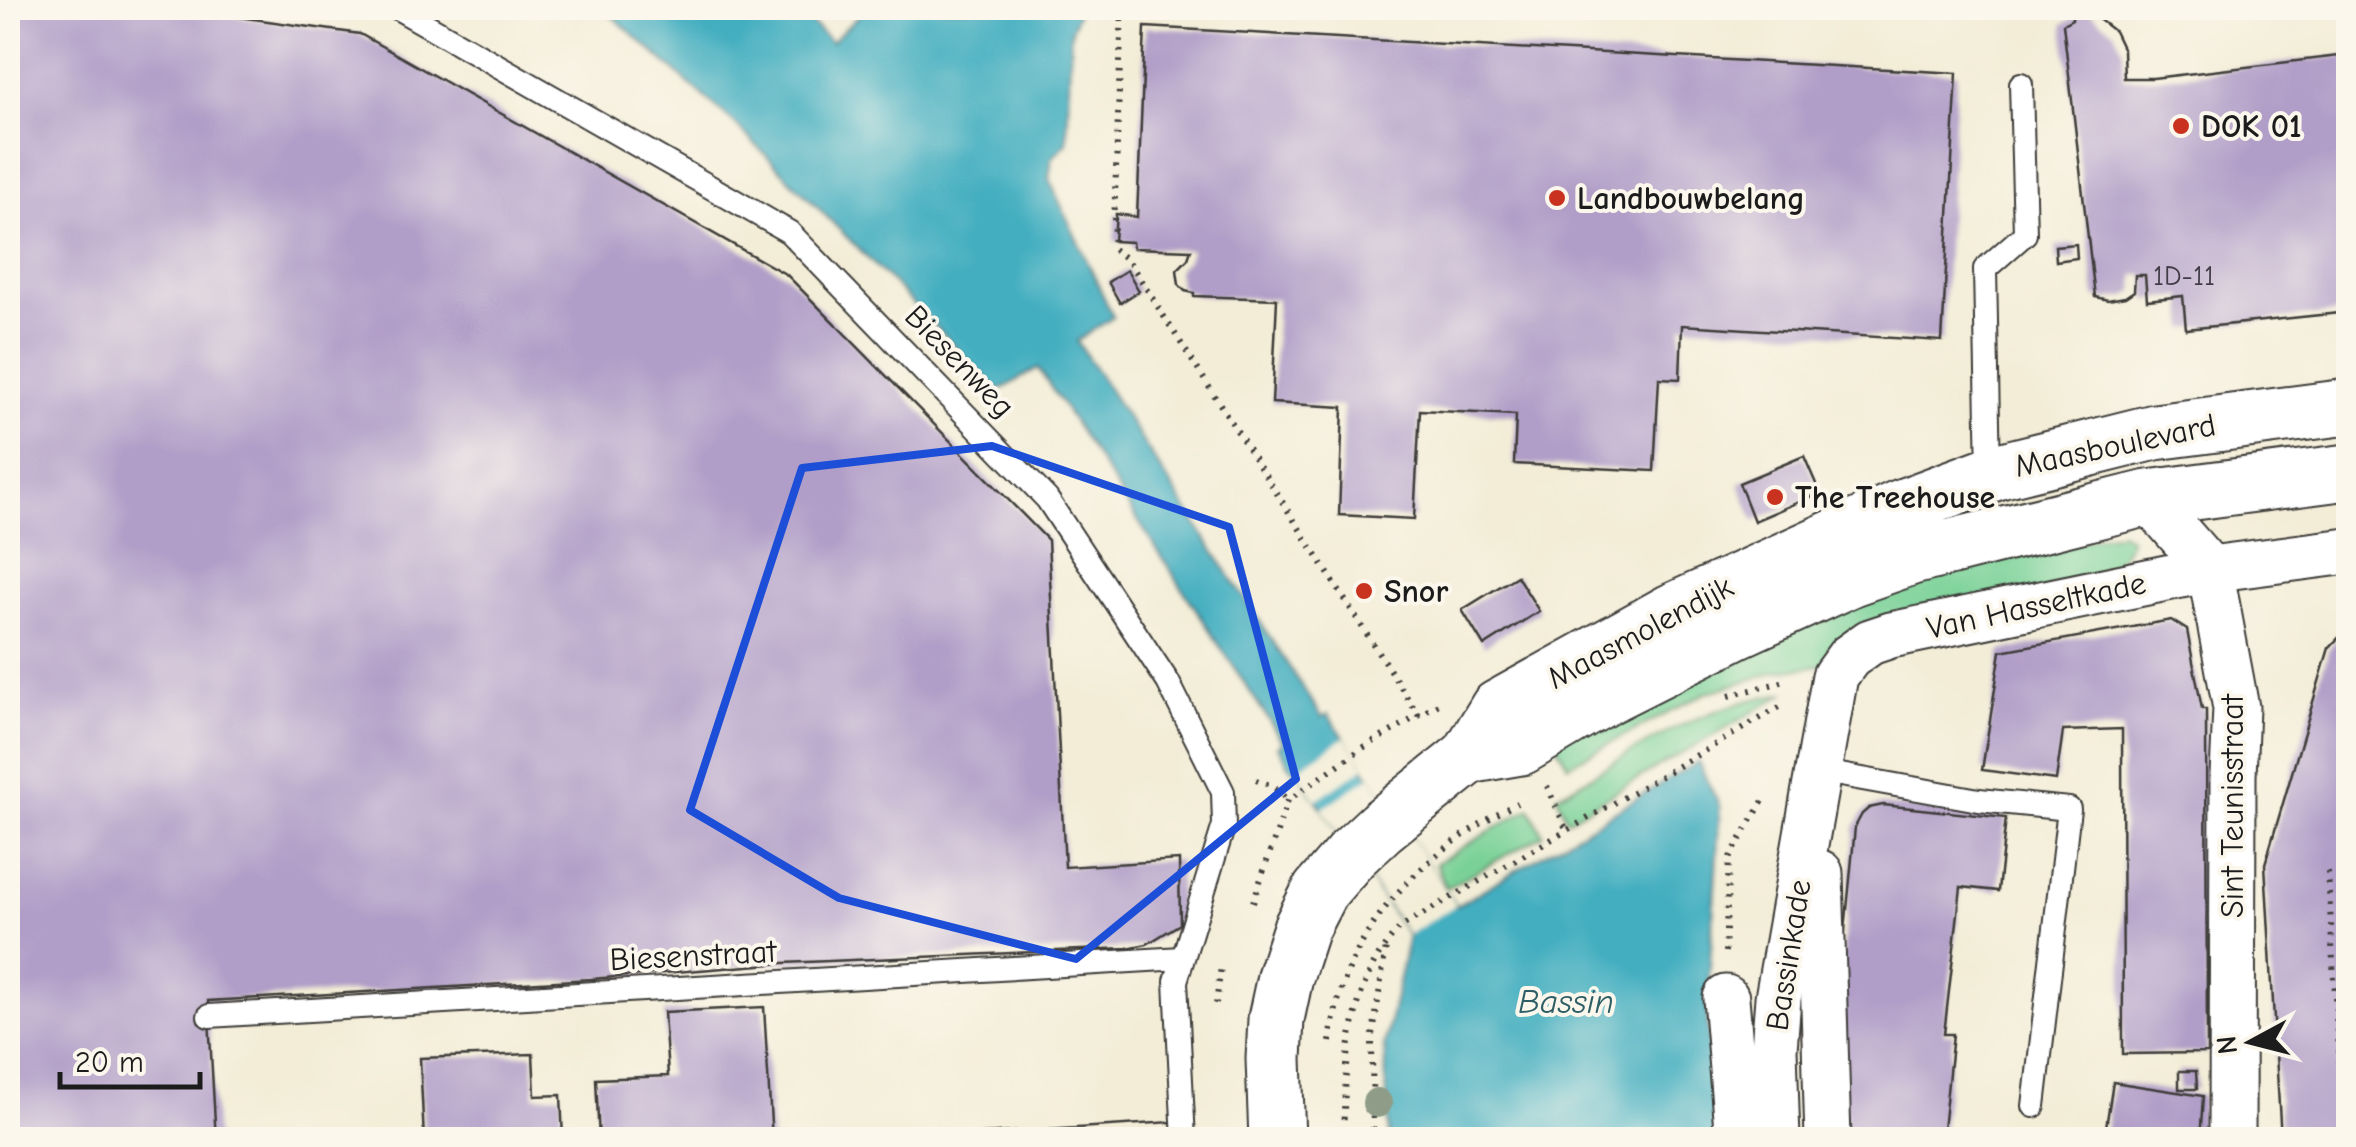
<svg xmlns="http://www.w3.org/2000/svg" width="2356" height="1147" font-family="'Comic Neue',sans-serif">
  <rect width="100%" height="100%" fill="#fbf7ec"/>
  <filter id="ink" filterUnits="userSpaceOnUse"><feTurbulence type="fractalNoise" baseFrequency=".01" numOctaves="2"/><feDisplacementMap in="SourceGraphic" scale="20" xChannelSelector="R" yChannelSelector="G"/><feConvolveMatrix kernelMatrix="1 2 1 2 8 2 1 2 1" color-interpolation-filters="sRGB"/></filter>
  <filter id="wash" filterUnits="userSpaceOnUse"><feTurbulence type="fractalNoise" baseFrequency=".0048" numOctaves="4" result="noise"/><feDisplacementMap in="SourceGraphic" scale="40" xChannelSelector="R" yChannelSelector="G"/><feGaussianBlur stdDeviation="2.25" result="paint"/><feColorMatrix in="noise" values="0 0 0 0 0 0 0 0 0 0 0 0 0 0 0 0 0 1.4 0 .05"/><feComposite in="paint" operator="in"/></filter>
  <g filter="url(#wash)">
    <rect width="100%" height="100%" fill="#f3edd7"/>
    <g fill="#79d197" stroke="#4a765a" stroke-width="2.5">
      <path d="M 2121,532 L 2130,539 C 2123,559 2112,566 2094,577 L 1827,664 L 1775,672 L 1706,693 L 1568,765 L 1554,741 L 1904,576 Z"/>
      <path d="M 1786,693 L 1567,820 L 1557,796 C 1633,752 1696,706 1786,693 Z"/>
      <path d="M 1530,808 L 1543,835 L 1446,888 L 1436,863 Z"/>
    </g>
    <path fill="#42aec0" stroke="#2f656e" stroke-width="2.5" d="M 603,8 L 804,8 L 800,12 L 831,42 L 867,8 L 1079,8 L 1071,30 L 1067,143 L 1052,158 L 1049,179 L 1113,317 L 1077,341 L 1322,717 L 1328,714 L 1344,737 L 1456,906 L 1698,762 L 1720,807 L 1707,1014 L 1716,1139 L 1389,1139 L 1384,1047 L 1408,936 L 1296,770 L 1292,770 L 1278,746 L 1283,742 L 1038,368 L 999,391 L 735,124 Z"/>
    <g fill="#f3edd7">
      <path d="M 1345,737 L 1365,767 L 1316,800 L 1296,770 Z"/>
      <path d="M 1371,776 L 1456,905 L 1408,935 L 1322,809 Z"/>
    </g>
    <g id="blocks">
      <g fill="#b19ec8">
        <path d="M 8,8 L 175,8 L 360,34 L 787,275 L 1048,540 L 1065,867 L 1179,860 L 1180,924 L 1147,944 L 1127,948 L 783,963 L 591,979 L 208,1001 L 216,1140 L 8,1140 Z"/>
        <path d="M 2072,8 L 2084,8 L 2114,31 L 2123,50 L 2124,78 L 2153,78 L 2348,55 L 2348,312 L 2186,329 L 2183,296 L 2147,300 L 2145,275 L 2135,275 L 2134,291 L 2125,297 L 2108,300 L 2095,297 L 2063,24 L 2072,19 Z"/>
        <path d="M 1145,27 L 1957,73 L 1942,341 L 1682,325 L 1680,379 L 1659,378 L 1654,471 L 1514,464 L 1516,415 L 1420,410 L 1414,519 L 1339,515 L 1343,407 L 1272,403 L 1277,299 L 1194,296 L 1194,293 L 1185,291 L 1179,285 L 1177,270 L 1188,259 L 1191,250 L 1133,248 L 1132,242 L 1114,241 L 1116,214 L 1137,217 Z"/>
        <path d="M 2076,244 L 2077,258 L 2056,261 L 2055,246 Z"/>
        <path d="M 1127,270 L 1139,291 L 1120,303 L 1108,282 Z"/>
        <path d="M 1804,456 L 1820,493 L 1754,521 L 1739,483 Z"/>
        <path d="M 1517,576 L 1539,611 L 1484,646 L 1462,610 Z"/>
        <path d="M 2171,620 L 2187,630 L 2202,709 L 2206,709 L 2207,1053 L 2123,1054 L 2122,729 L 2063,731 L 2056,780 L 1982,770 L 2001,651 Z"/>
        <path d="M 2348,628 L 2348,1140 L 2281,1140 L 2265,864 L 2329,648 Z"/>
        <path d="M 1883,805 L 2006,818 L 1998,891 L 1961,887 L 1944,1034 L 1953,1034 L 1942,1140 L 1842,1140 L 1836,1024 L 1855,827 L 1862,814 L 1869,808 Z"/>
        <path d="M 764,1007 L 772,1140 L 599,1140 L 596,1079 L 668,1076 L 664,1012 Z"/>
        <path d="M 533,1054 L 535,1096 L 561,1095 L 563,1140 L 424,1140 L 420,1058 Z"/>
        <path d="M 2179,1071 L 2196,1071 L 2197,1089 L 2179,1089 Z"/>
        <path d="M 2113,1082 L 2203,1096 L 2200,1140 L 2104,1140 Z"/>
        <path d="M 1172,1122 L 1173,1140 L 935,1140 L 935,1137 Z"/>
      </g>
    </g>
  </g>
  <g filter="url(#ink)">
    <use href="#blocks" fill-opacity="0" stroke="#3c3b38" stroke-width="2.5"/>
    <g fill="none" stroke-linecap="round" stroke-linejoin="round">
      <g stroke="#3c3b38" stroke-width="26">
        <g id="lane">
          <path d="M 397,8 L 789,232 L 1047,499 L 1168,682 L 1223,792 L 1224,825 L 1176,981 L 1184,1140"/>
          <path d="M 1989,474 L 1985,269 L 2025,234 L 2021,84"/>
          <path d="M 1818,771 L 1979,800 L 2069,809 L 2034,1106"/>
          <path d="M 209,1016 L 1182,958"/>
        </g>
      </g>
      <g stroke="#3c3b38" stroke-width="49">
        <g id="street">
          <path d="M 2148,498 L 2210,569 L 2236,708 L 2233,776 L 2232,1140"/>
          <path d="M 1820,873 L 1828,1140"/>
          <path d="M 1726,998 L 1738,1140"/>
          <path d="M 1777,1140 L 1774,1049 L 1778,998 L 1835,676 L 1849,657 L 1870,642 L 1891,635 L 2210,569 L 2348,551"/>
        </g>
      </g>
      <g stroke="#3c3b38" stroke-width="59">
        <g id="secondary">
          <path d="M 1469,756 L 1521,747 L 1605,697 L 1736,631 L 1852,578 L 1912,557 L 2148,498 L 2348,472"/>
          <path d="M 1277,1140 L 1274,1059 L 1276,1019 L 1285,977 L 1301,928 L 1320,891 L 1352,854 L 1381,827 L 1469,756 L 1498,708 L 1671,612 L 1899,508 L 1999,471 L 2155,432 L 2348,407"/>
        </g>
      </g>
      <g stroke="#3c3b38" stroke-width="6" stroke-dasharray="2.5 8" stroke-linecap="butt">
        <path d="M 1122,8 L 1113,249 L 1128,260 L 1419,716"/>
        <path d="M 1729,696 L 1789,680"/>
        <path d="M 1256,780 L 1273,786 L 1288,800"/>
        <path d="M 1547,786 L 1567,831"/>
        <path d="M 2328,872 L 2343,1140"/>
        <path d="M 1253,902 L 1288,800 L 1361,749 L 1439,704"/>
        <path d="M 1725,952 L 1729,859 L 1764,799"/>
        <path d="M 1216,1004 L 1221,966"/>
        <path d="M 1330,1042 C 1344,928 1420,854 1517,803"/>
        <path d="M 1343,1140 C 1345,1070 1348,977 1402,926 L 1785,704"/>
        <path d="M 1373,1140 L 1372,1041 L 1386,947"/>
      </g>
      <use href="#lane" stroke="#fff" stroke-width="22"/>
      <use href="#street" stroke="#fff" stroke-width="45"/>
      <use href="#secondary" stroke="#fff" stroke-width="55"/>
    </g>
    <circle fill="#8f9d88" cx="1377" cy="1103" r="15"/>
  </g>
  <path fill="none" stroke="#1d4ed8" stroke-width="8" stroke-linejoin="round" d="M 992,446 L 1229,527 L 1296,779 L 1076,959 L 839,898 L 690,810 L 802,468 Z"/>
  <g fill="#c8321e" stroke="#fbf7ec" stroke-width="4">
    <circle cx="2181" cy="126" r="10"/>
    <circle cx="1557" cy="198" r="10"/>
    <circle cx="1775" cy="497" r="10"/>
    <circle cx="1364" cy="591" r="10"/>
  </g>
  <g text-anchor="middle" stroke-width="8" stroke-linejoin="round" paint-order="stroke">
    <g font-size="28" fill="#413c47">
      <text x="2184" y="285">1D-11</text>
    </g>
    <g font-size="32" font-weight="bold" fill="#1c1c1c" stroke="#fbf7ec" text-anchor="start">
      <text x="2201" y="137">DOK 01</text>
      <text x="1577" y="209">Landbouwbelang</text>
      <text x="1795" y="508">The Treehouse</text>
      <text x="1384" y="602">Snor</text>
    </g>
    <g font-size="32" fill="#1c1c1c" stroke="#fbf7ec">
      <text transform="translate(960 361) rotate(46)" y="11">Biesenweg</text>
      <text transform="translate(2115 445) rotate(-12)" y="11">Maasboulevard</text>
      <text transform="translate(2036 605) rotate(-12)" y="11">Van Hasseltkade</text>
      <text transform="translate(1640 632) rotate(-28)" y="11">Maasmolendijk</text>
      <text transform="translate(2232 806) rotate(-90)" y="11">Sint Teunisstraat</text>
      <text transform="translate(693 955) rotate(-3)" y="11">Biesenstraat</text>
      <text transform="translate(1788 955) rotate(-81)" y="11">Bassinkade</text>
    </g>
    <g font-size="35" font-style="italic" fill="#2d5e66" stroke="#fbf7ec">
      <text x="1566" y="1013">Bassin</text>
    </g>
  </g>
  <rect width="2356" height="1147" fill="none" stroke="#fbf7ec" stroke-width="40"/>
  <g transform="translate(2251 1042) rotate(263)" stroke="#fbf7ec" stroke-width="8" paint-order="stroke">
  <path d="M0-8L18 38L0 25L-18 38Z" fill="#1c1c1c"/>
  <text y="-15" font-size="28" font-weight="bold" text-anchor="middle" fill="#1c1c1c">N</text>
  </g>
  <path d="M60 1072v15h140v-15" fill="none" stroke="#1c1c1c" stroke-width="5"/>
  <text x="75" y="1072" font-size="30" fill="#1c1c1c" stroke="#fbf7ec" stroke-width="8" paint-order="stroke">20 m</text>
</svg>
